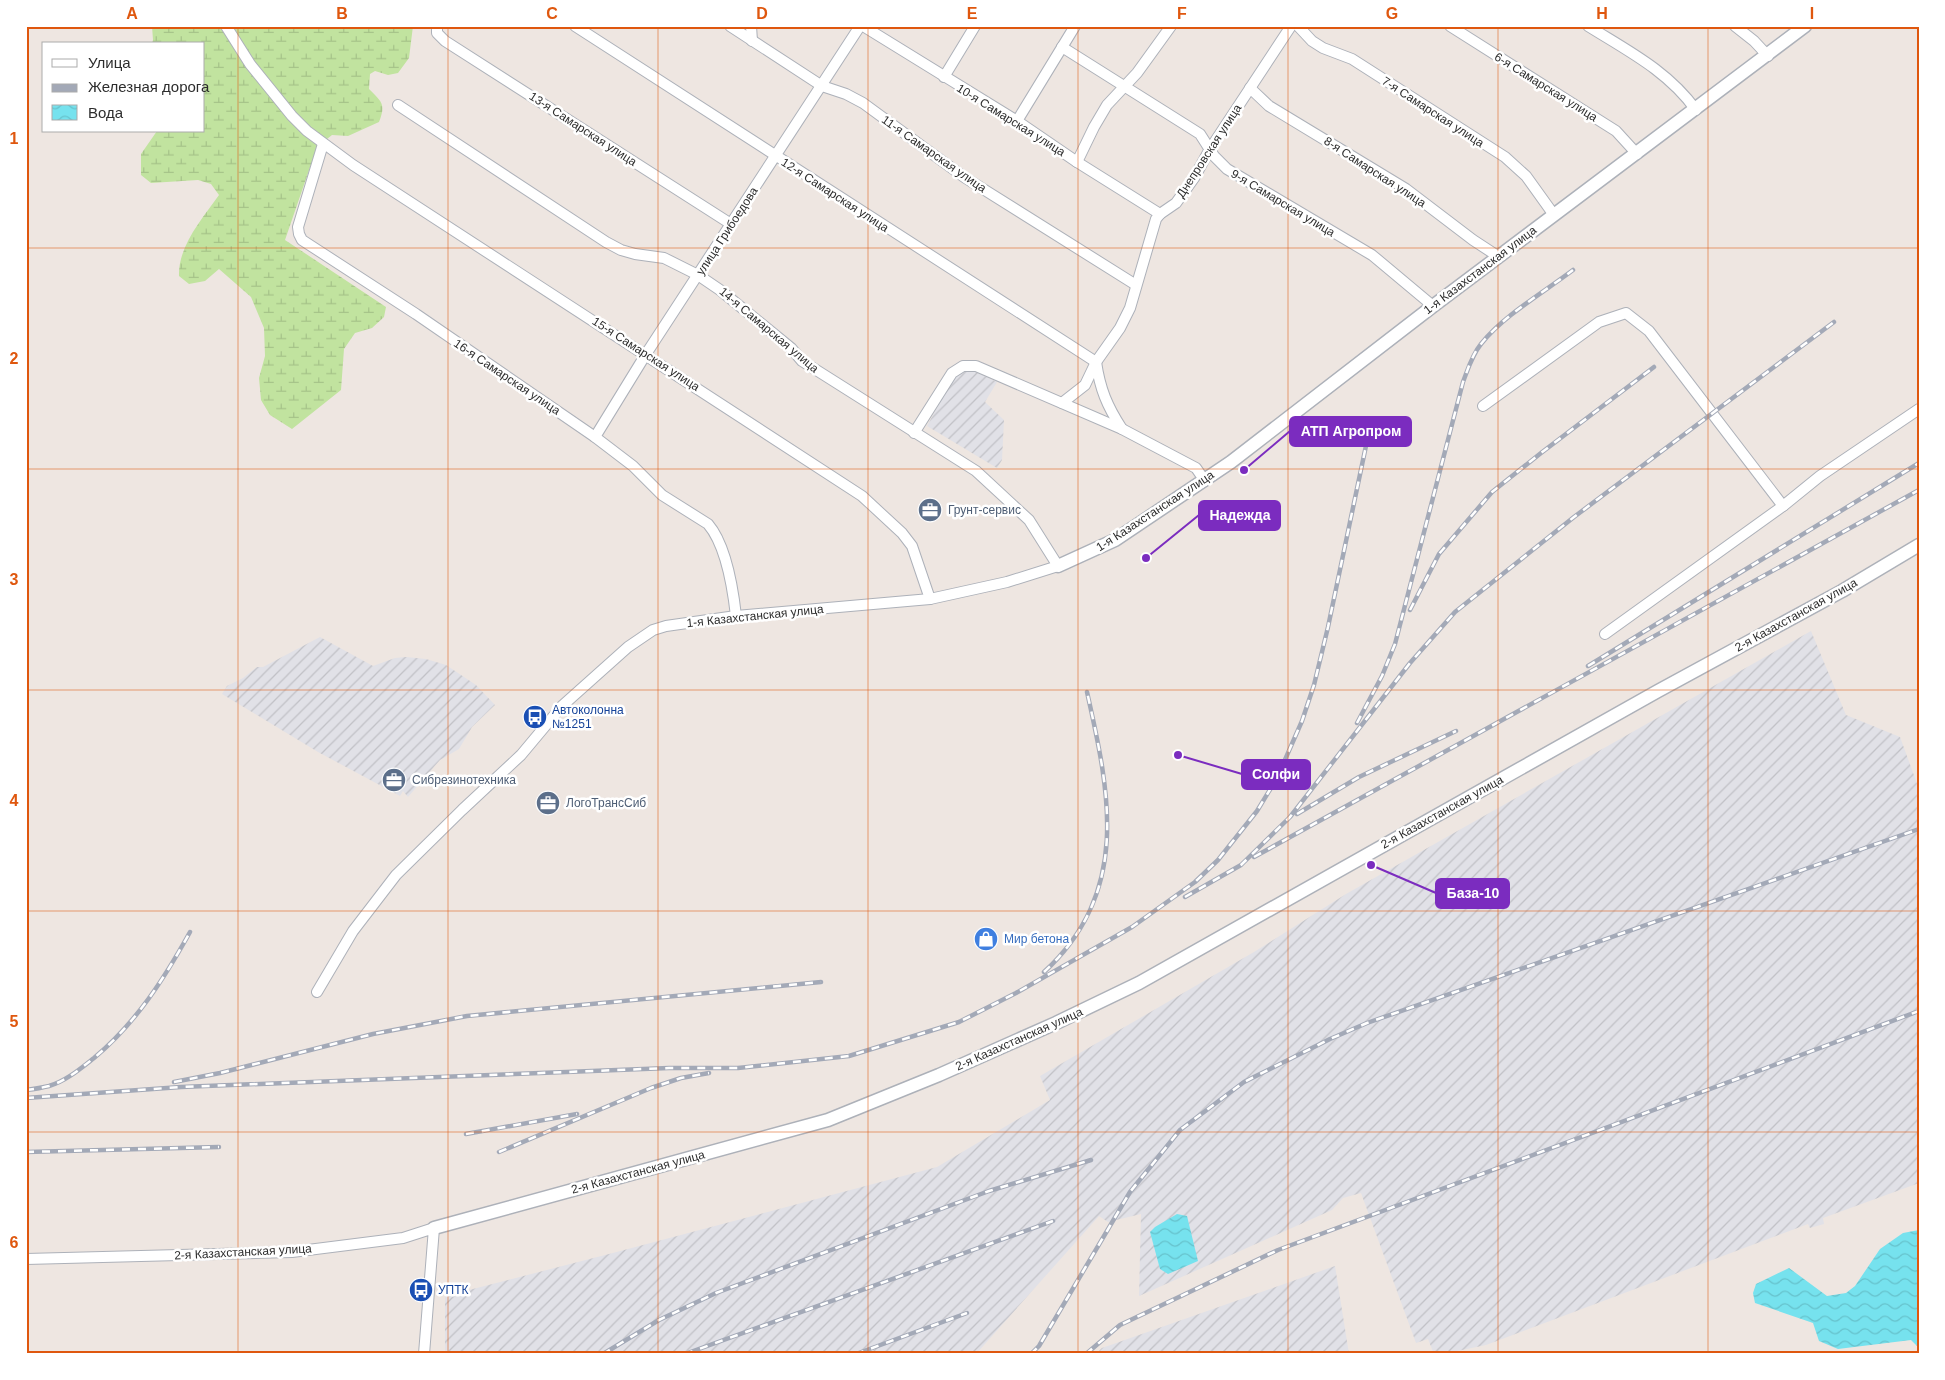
<svg xmlns="http://www.w3.org/2000/svg" width="1945" height="1380" font-family="Arial,sans-serif">
  <defs>
    <pattern id="industrial-furrows" width="10" height="10" patternUnits="userSpaceOnUse" patternTransform="scale(1.25)"><rect width="10" height="10" fill="#e1e1e7"/><path d="M-1 1l2-2M0 10L10 0M9 11l2-2" fill="none" stroke="#c1c1c6"/></pattern>
    <pattern id="wetland-marsh" width="20" height="14" patternUnits="userSpaceOnUse" patternTransform="scale(1.25)"><rect width="20" height="14" fill="#c1e39f"/><path d="M1 5h8M5 5V1M11 12h8M15 12V8" fill="none" stroke="#a6c389"/></pattern>
    <pattern id="water-waves" width="16" height="10" patternUnits="userSpaceOnUse" patternTransform="scale(1.25)"><rect width="16" height="10" fill="#76e2ee"/><path d="M0 5q4-4 8 0t8 0" fill="none" stroke="#66c2cc"/></pattern>
  </defs>
  <rect width="100%" height="100%" fill="#eee6e1"/>
  <g fill="url(#industrial-furrows)">
    <path d="M 963,370 L 974,371 L 997,382 L 985,402 L 1004,420 L 1002,460 L 997,468 L 927,426 L 955,375 Z"/>
    <path d="M 1811,631 L 1846,715 L 1900,737 L 1919,789 L 1919,1183 L 1823,1218 L 1824,1224 L 1810,1228 L 1808,1224 L 1486,1345 L 1443,1354 L 1434,1354 L 1428,1339 L 1416,1343 L 1361,1193 L 1343,1198 L 1332,1210 L 1139,1296 L 1141,1214 L 1108,1222 L 1099,1216 L 976,1354 L 445,1354 L 445,1292 L 469,1290 L 609,1254 L 937,1167 L 1050,1100 L 1040,1076 L 1254,952 L 1346,894 Z"/>
    <path d="M 320,637 L 373,666 L 395,658 L 406,657 L 426,659 L 446,665 L 476,685 L 495,705 L 472,727 L 459,749 L 440,760 L 408,797 L 403,791 L 400,796 L 318,752 L 222,694 L 227,686 L 243,678 L 257,667 L 263,667 Z"/>
    <path d="M 1335,1266 L 1349,1354 L 1096,1354 L 1102,1348 Z"/>
  </g>
  <path fill="url(#wetland-marsh)" d="M 152,26 L 413,26 L 409,58 L 398,73 L 388,75 L 375,71 L 370,74 L 369,89 C 382,102 386,104 379,122 L 348,136 L 332,135 L 317,147 L 285,240 L 386,307 L 384,317 L 372,328 L 355,333 L 344,349 L 341,390 L 292,429 L 270,415 L 261,400 L 259,378 L 265,356 L 264,328 L 251,297 L 219,269 L 205,281 L 189,284 L 179,276 C 178,246 202,219 219,195 L 211,184 L 198,180 L 151,183 L 141,175 L 141,154 L 157,131 L 204,131 L 204,44 L 152,44 L 153,40 Z"/>
  <g fill="url(#water-waves)">
    <path d="M 1177,1214 L 1187,1216 L 1198,1261 L 1168,1274 L 1160,1269 L 1150,1232 L 1155,1227 Z"/>
    <path d="M 1919,1230 L 1919,1348 L 1911,1340 L 1838,1349 L 1819,1341 L 1813,1323 L 1755,1303 L 1753,1293 L 1756,1284 L 1789,1268 L 1827,1296 L 1846,1293 L 1855,1286 L 1880,1249 L 1903,1233 Z"/>
  </g>
  <g fill="none" stroke-linecap="round" stroke-linejoin="round">
    <g stroke="#adb1b9" stroke-width="12">
      <g id="minor">
        <path d="M 226,26 L 250,64 L 292,116 L 307,131 L 353,165 L 862,496 L 902,533 L 912,546 L 930,599"/>
        <path d="M 437,26 L 437,33 L 445,41 L 731,224"/>
        <path d="M 575,26 L 1096,362 C 1100,389 1107,406 1122,429"/>
        <path d="M 730,26 L 822,86 L 846,94 L 863,103 L 964,177 L 1136,285"/>
        <path d="M 751,26 L 752,41"/>
        <path d="M 863,26 L 1017,121 L 1077,162 L 1160,214"/>
        <path d="M 1298,26 L 1312,41 L 1323,48 L 1352,59 L 1505,157 L 1526,176 L 1554,215"/>
        <path d="M 1450,26 L 1616,131 L 1637,154"/>
        <path d="M 1588,26 C 1628,51 1668,71 1696,110"/>
        <path d="M 1735,26 L 1754,41 L 1768,56"/>
        <path d="M 1062,47 L 1200,134 L 1214,156 L 1227,169 L 1372,255 L 1433,306"/>
        <path d="M 944,77 L 975,26"/>
        <path d="M 1250,88 L 1269,106 L 1406,189 L 1473,240 L 1499,257"/>
        <path d="M 1017,121 L 1075,26"/>
        <path d="M 323,144 L 298,227 L 299,234 L 302,240 L 416,314 L 595,437 L 633,466 L 662,495 L 708,524 C 726,545 733,589 736,616"/>
        <path d="M 1077,162 L 1094,127 L 1107,105 L 1137,73 L 1171,26"/>
        <path d="M 1062,403 L 1085,385 L 1096,362 L 1120,328 L 1130,308 L 1156,219 L 1160,214 L 1176,203 L 1194,178 L 1210,149 L 1291,26"/>
        <path d="M 1483,406 L 1599,322 L 1626,313 L 1649,331 L 1783,506"/>
        <path d="M 914,433 L 952,373 L 963,366 L 976,366 L 1122,429 L 1196,468 L 1205,481"/>
        <path d="M 595,437 L 646,354 L 860,26"/>
        <path d="M 1605,634 L 1783,506 L 1820,476 L 1919,409"/>
        <path d="M 317,992 L 353,931 L 396,875 L 462,810 L 521,755 L 562,706 L 628,647 L 653,630 L 666,626 L 736,616 L 930,599 L 1007,582 L 1058,566 L 1029,520 L 976,471 L 802,361 L 791,348 L 720,290 L 698,275 L 664,258 L 635,254 L 621,250 L 606,242 L 398,105"/>
        <path d="M 26,1259 L 292,1252 L 403,1238 L 434,1228 L 424,1354"/>
      </g>
    </g>
    <g stroke="#adb1b9" stroke-width="15">
      <g id="tertiary">
        <path d="M 1058,566 L 1115,540 L 1231,462 L 1433,306 L 1805,26"/>
        <path d="M 434,1228 L 828,1120 L 939,1075 L 1056,1023 L 1139,983 L 1658,691 L 1842,591 L 1919,545"/>
      </g>
    </g>
    <use href="#minor" stroke="#fff" stroke-width="10"/>
    <use href="#tertiary" stroke="#fff" stroke-width="12"/>
    <g stroke="#a3a9b7" stroke-width="4.5">
      <g id="rail">
        <path d="M 1410,610 L 1439,554 L 1492,492 L 1541,453 L 1654,367"/>
        <path d="M 1588,666 L 1919,463"/>
        <path d="M 1357,723 L 1382,676 L 1395,644 L 1463,382 C 1468,369 1472,355 1481,344 C 1503,316 1544,292 1573,270"/>
        <path d="M 1297,814 L 1359,777 L 1456,731"/>
        <path d="M 1254,857 L 1919,490"/>
        <path d="M 1185,897 L 1241,865 L 1290,817 L 1410,663 L 1455,612 L 1574,517 L 1834,322"/>
        <path d="M 1044,972 C 1131,892 1110,794 1087,692"/>
        <path d="M 174,1082 L 220,1073 L 373,1034 L 467,1016 L 821,982"/>
        <path d="M 26,1090 C 34,1089 41,1088 49,1086 C 66,1081 80,1069 94,1058 C 136,1023 164,979 190,932"/>
        <path d="M 26,1098 L 181,1087 L 669,1068 L 738,1068 L 849,1056 L 959,1022 L 1016,993 L 1132,927 L 1195,882 L 1218,860 L 1257,811 L 1277,778 L 1302,721 L 1314,685 L 1328,627 L 1367,441"/>
        <path d="M 466,1134 L 577,1114"/>
        <path d="M 26,1152 L 219,1147"/>
        <path d="M 499,1152 L 651,1088 L 681,1078 L 709,1073"/>
        <path d="M 603,1354 L 659,1320 L 716,1293 L 989,1191 L 1091,1160"/>
        <path d="M 685,1354 L 1053,1221"/>
        <path d="M 856,1354 L 967,1313"/>
        <path d="M 1031,1354 L 1039,1346 L 1130,1192 L 1180,1130 L 1244,1082 L 1330,1039 L 1367,1023 L 1919,829"/>
        <path d="M 1086,1354 L 1120,1325 L 1278,1250 L 1919,1011"/>
      </g>
    </g>
    <use href="#rail" stroke="#fff" stroke-width="2.5" stroke-dasharray="8" stroke-linecap="butt"/>
  </g>
  <path fill="none" stroke="#df570e" stroke-width="1" stroke-opacity="0.55" d="M 238,26 L 238,1354M 448,26 L 448,1354M 658,26 L 658,1354M 868,26 L 868,1354M 1078,26 L 1078,1354M 1288,26 L 1288,1354M 1498,26 L 1498,1354M 1708,26 L 1708,1354M 26,248 L 1919,248M 26,469 L 1919,469M 26,690 L 1919,690M 26,911 L 1919,911M 26,1132 L 1919,1132"/>
  <defs>
    <g id="office-disc" transform="scale(1.25)"><circle r="9.5" fill="#5c6f8a" stroke="#fff"/><path d="M-6-3h4V-5.5h4V-3h4V5H-6ZM-1-4.5V-3h2v-1.5ZM-6 0V1H6V0Z" fill="#fff"/></g>
    <g id="bus-disc" transform="scale(1.25)"><circle r="9.5" fill="#1a4fb4" stroke="#fff"/><path d="M-5-6H5V4H4V6H2V4H-2V6H-4V4H-5ZM-3.5-4V0h7V-4ZM-3.5 1.2v1.5H-2V1.2ZM2 1.2v1.5H3.5V1.2Z" fill="#fff"/></g>
    <g id="shop-disc" transform="scale(1.25)"><circle r="9.5" fill="#3f7fe0" stroke="#fff"/><path d="M-5-2.5h2.3a2.7 3.5 0 0 1 5.4 0H5L5.5 6h-11ZM-1.5-2.5h3a1.5 2.3 0 0 0-3 0Z" fill="#fff"/></g>
  </defs>
  <g fill-rule="evenodd">
    <use href="#office-disc" x="930" y="510"/>
    <use href="#bus-disc" x="535" y="717"/>
    <use href="#office-disc" x="394" y="780"/>
    <use href="#office-disc" x="548" y="803"/>
    <use href="#shop-disc" x="986" y="939"/>
    <use href="#bus-disc" x="421" y="1290"/>
  </g>
  <g text-anchor="middle" stroke-width="5" stroke-linejoin="round" paint-order="stroke">
    <g font-size="12" fill="#2d2d2d" stroke="#fff">
      <text transform="translate(1546 87) rotate(32)" y="4">6-я Самарская улица</text>
      <text transform="translate(1433 112) rotate(33)" y="4">7-я Самарская улица</text>
      <text transform="translate(1011 120) rotate(32)" y="4">10-я Самарская улица</text>
      <text transform="translate(583 129) rotate(33)" y="4">13-я Самарская улица</text>
      <text transform="translate(1209 151) rotate(-57)" y="4">Днепровская улица</text>
      <text transform="translate(934 154) rotate(35)" y="4">11-я Самарская улица</text>
      <text transform="translate(1375 172) rotate(33)" y="4">8-я Самарская улица</text>
      <text transform="translate(835 195) rotate(33)" y="4">12-я Самарская улица</text>
      <text transform="translate(1283 203) rotate(31)" y="4">9-я Самарская улица</text>
      <text transform="translate(727 231) rotate(-57)" y="4">улица Грибоедова</text>
      <text transform="translate(1480 270) rotate(-37)" y="4">1-я Казахстанская улица</text>
      <text transform="translate(769 330) rotate(40)" y="4">14-я Самарская улица</text>
      <text transform="translate(646 354) rotate(33)" y="4">15-я Самарская улица</text>
      <text transform="translate(507 377) rotate(34)" y="4">16-я Самарская улица</text>
      <text transform="translate(1155 511) rotate(-33)" y="4">1-я Казахстанская улица</text>
      <text transform="translate(1796 615) rotate(-29)" y="4">2-я Казахстанская улица</text>
      <text transform="translate(755 616) rotate(-6)" y="4">1-я Казахстанская улица</text>
      <text transform="translate(1442 812) rotate(-29)" y="4">2-я Казахстанская улица</text>
      <text transform="translate(1019 1039) rotate(-24)" y="4">2-я Казахстанская улица</text>
      <text transform="translate(638 1172) rotate(-15)" y="4">2-я Казахстанская улица</text>
      <text transform="translate(243 1252) rotate(-3)" y="4">2-я Казахстанская улица</text>
    </g>
    <g font-size="12" fill="#4e5e75" stroke="#fff" text-anchor="start">
      <text x="948" y="514">Грунт-сервис</text>
      <text x="412" y="784">Сибрезинотехника</text>
      <text x="566" y="807">ЛогоТрансСиб</text>
    </g>
    <g font-size="12" fill="#164399" stroke="#fff" text-anchor="start">
      <text x="552" y="714">Автоколонна<tspan x="552" dy="14">№1251</tspan></text>
      <text x="438" y="1294">УПТК</text>
    </g>
    <g font-size="12" fill="#366cbe" stroke="#fff" text-anchor="start">
      <text x="1004" y="943">Мир бетона</text>
    </g>
  </g>
  <path fill="none" stroke="#7b2cbf" stroke-width="2" d="M1244 470L1290 431M1146 558L1199 515M1178 755L1242 774M1371 865L1436 893"/>
  <g fill="#7b2cbf" stroke="#fff" stroke-width="2">
    <circle cx="1244" cy="470" r="5"/>
    <circle cx="1146" cy="558" r="5"/>
    <circle cx="1178" cy="755" r="5"/>
    <circle cx="1371" cy="865" r="5"/>
  </g>
  <g fill="#7b2cbf" stroke="#7b2cbf" stroke-width="2">
    <rect x="1290" y="417" width="121" height="29" rx="5"/>
    <rect x="1199" y="501" width="81" height="29" rx="5"/>
    <rect x="1242" y="760" width="68" height="29" rx="5"/>
    <rect x="1436" y="879" width="73" height="29" rx="5"/>
  </g>
  <g font-size="14" text-anchor="middle" font-weight="bold" fill="#fff">
    <text x="1351" y="436">АТП Агропром</text>
    <text x="1240" y="520">Надежда</text>
    <text x="1276" y="779">Солфи</text>
    <text x="1473" y="898">База-10</text>
  </g>
  <rect width="1945" height="1380" fill="none" stroke="#ffffff" stroke-width="55"/>
  <rect x="42" y="42" width="162" height="90" fill="#ffffff" stroke="#ababab"/>
  <rect x="52" y="59" width="25" height="8" fill="#ffffff" stroke="#ababab"/>
  <text x="88" y="68" font-size="15" fill="#2d2d2d">Улица</text>
  <rect x="52" y="84" width="25" height="8" fill="#a3a9b7" stroke="#ababab"/>
  <text x="88" y="92" font-size="15" fill="#2d2d2d">Железная дорога</text>
  <rect x="52" y="105" width="25" height="15" fill="url(#water-waves)" stroke="#ababab"/>
  <text x="88" y="118" font-size="15" fill="#2d2d2d">Вода</text>
  <rect x="28" y="28" width="1890" height="1324" fill="none" stroke="#df570e" stroke-width="2"/>
  <g font-size="16" text-anchor="middle" font-weight="bold" fill="#df570e">
    <text x="132" y="19">A</text>
    <text x="342" y="19">B</text>
    <text x="552" y="19">C</text>
    <text x="762" y="19">D</text>
    <text x="972" y="19">E</text>
    <text x="1182" y="19">F</text>
    <text x="1392" y="19">G</text>
    <text x="1602" y="19">H</text>
    <text x="1812" y="19">I</text>
    <text x="14" y="144">1</text>
    <text x="14" y="364">2</text>
    <text x="14" y="585">3</text>
    <text x="14" y="806">4</text>
    <text x="14" y="1027">5</text>
    <text x="14" y="1248">6</text>
  </g>
</svg>
